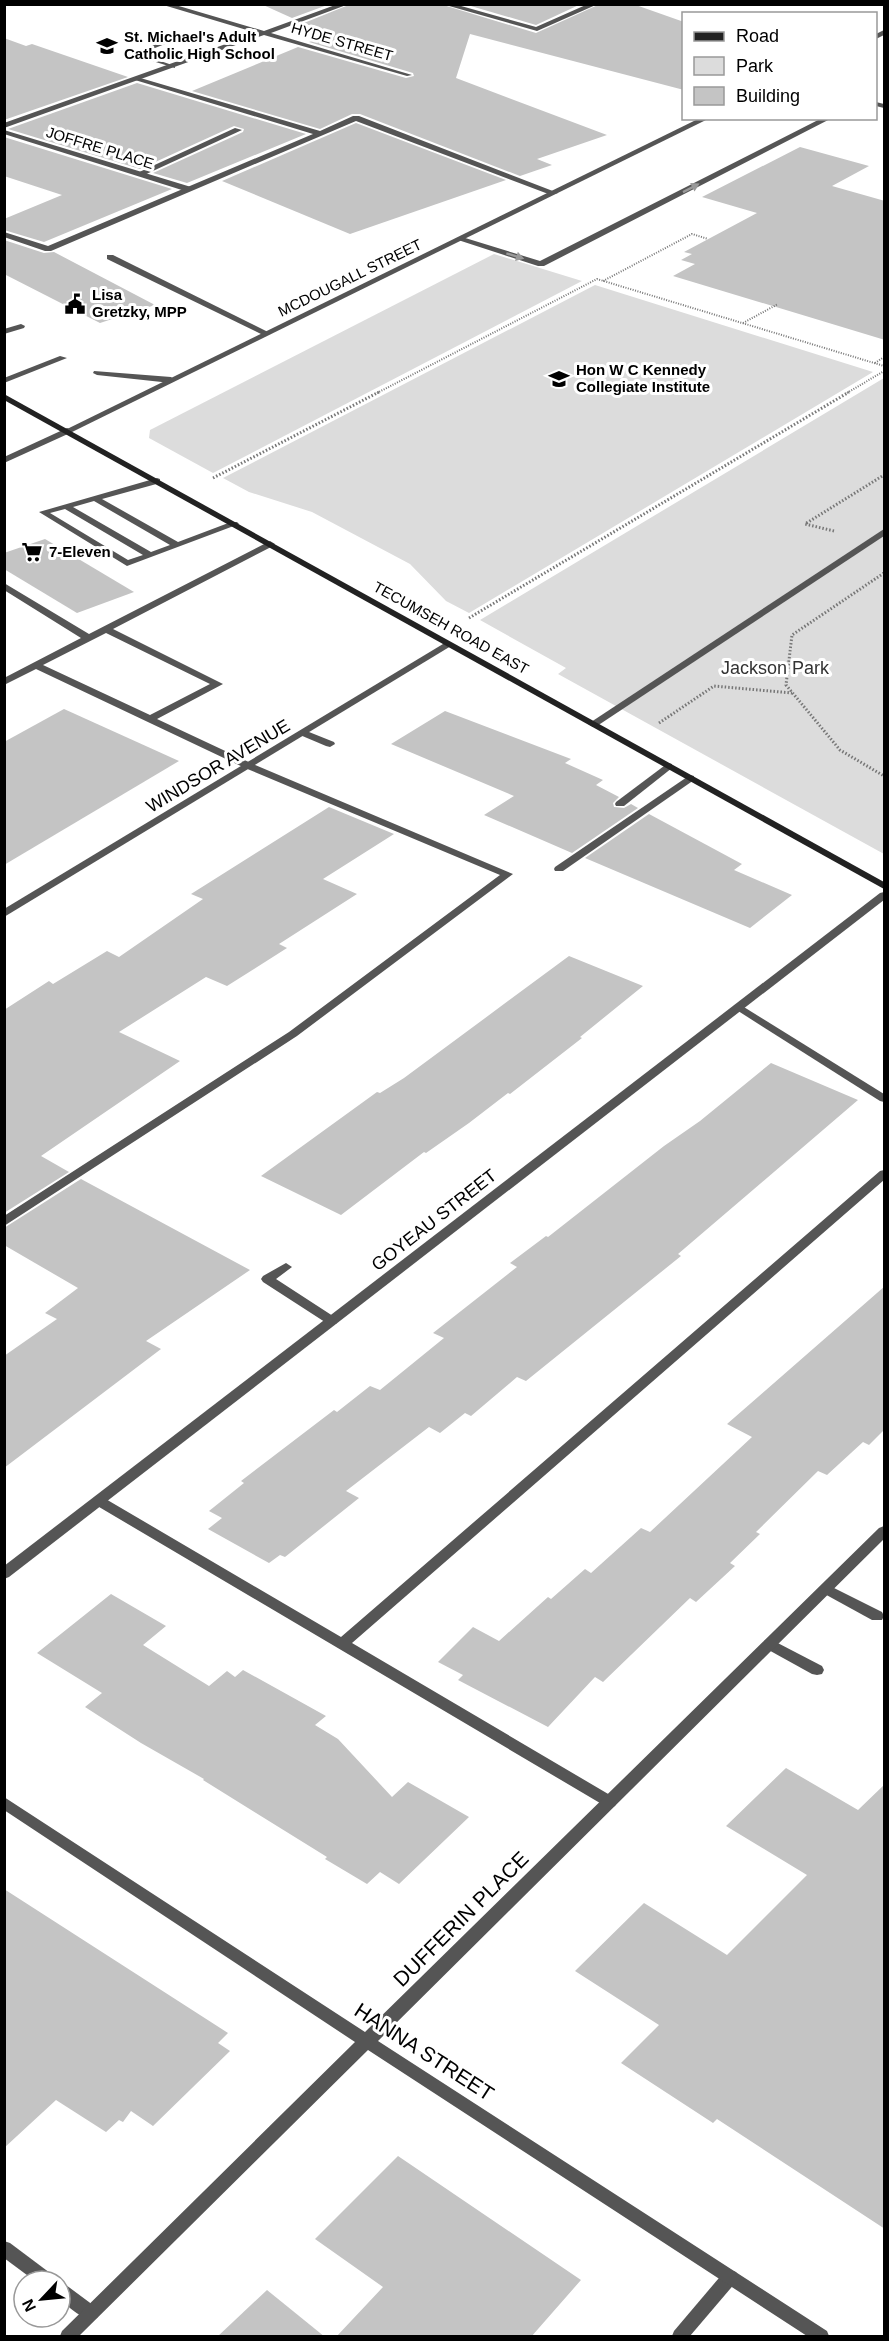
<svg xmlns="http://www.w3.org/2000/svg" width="889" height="2341" font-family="Arial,sans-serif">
  <rect width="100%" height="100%" fill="#fff"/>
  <g fill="#dcdcdc">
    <path d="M 494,254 L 582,281 L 213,473 L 149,438 L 150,430 Z"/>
    <path d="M 595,285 L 873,372 L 469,613 L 446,601 L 410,564 L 312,512 L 249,492 L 223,478 Z"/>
    <path d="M 884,378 L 884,854 L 558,674 L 566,668 L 480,620 Z"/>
  </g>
  <g fill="#c4c4c4">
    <path d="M 261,4 L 330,4 L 292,18 Z"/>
    <path d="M 351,4 L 440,4 L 536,33 L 600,4 L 633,4 L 684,22 L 684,90 L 470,34 L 456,78 L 607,135 L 537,159 L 552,165 L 520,176 L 360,114 L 352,114 L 320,129 L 192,91 L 298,47 L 406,78 L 414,76 L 413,73 L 309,42 L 329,34 L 304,23 Z"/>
    <path d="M 464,4 L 581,4 L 536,25 Z"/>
    <path d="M 4,38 L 26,46 L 32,44 L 128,77 L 4,120 Z"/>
    <path d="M 137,83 L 306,134 L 187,183 L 153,173 L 243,132 L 244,129 L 234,126 L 140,169 L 8,129 Z"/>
    <path d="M 356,123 L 506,180 L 350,234 L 222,181 Z"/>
    <path d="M 4,137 L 172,189 L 44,242 L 4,230 L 4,219 L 62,195 L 4,176 Z"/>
    <path d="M 800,147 L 869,166 L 832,186 L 885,201 L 885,340 L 673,276 L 695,264 L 681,260 L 692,254 L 684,252 L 757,213 L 702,197 Z"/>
    <path d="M 4,240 L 44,253 L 54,252 L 155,305 L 100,323 L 4,274 Z"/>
    <path d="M 45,539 L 134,592 L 77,613 L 4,569 L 4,553 Z"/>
    <path d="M 64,709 L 179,761 L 4,865 L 4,742 Z"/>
    <path d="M 445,711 L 571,759 L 565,763 L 603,780 L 596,785 L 619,797 L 613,803 L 614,807 L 624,808 L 631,804 L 638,808 L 572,853 L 484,815 L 514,796 L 391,744 Z"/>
    <path d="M 329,807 L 394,834 L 323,879 L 357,894 L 279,944 L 287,948 L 227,986 L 206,977 L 119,1032 L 180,1061 L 41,1156 L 69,1172 L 4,1213 L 4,1010 L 49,981 L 53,984 L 107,951 L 119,957 L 203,899 L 191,894 Z"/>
    <path d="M 649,814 L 742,864 L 734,870 L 792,895 L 750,928 L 585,858 Z"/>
    <path d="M 569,956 L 643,986 L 580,1037 L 582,1038 L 510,1094 L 508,1093 L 469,1123 L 426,1153 L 424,1152 L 341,1215 L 261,1176 L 377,1092 L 380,1093 L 404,1078 Z"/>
    <path d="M 771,1063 L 858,1100 L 678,1254 L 681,1256 L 526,1381 L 517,1377 L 471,1416 L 465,1413 L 440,1433 L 429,1427 L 346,1491 L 359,1498 L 285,1557 L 280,1555 L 269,1563 L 208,1529 L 222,1518 L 209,1511 L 244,1483 L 241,1481 L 334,1410 L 337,1412 L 370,1386 L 380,1390 L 444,1338 L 433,1333 L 517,1267 L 510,1263 L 546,1236 L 548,1237 L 664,1146 L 700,1121 Z"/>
    <path d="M 81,1179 L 250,1270 L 146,1341 L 161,1349 L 4,1468 L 4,1356 L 57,1319 L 45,1313 L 78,1288 L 4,1245 L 4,1228 Z"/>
    <path d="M 885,1286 L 885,1429 L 869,1445 L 863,1442 L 827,1475 L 818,1471 L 756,1532 L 760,1534 L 730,1563 L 735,1566 L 696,1602 L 690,1598 L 603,1682 L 595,1677 L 548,1727 L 458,1680 L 463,1675 L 438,1662 L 473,1627 L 499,1641 L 548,1597 L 551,1599 L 585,1569 L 591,1573 L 641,1528 L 650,1532 L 752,1437 L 727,1424 Z"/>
    <path d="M 111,1594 L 166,1626 L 143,1645 L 209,1686 L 227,1671 L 235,1677 L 243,1670 L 326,1716 L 315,1725 L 338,1739 L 392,1797 L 408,1782 L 469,1817 L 399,1884 L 380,1872 L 367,1884 L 325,1859 L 327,1857 L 203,1780 L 204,1779 L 141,1743 L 85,1707 L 102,1693 L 37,1653 Z"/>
    <path d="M 786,1768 L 858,1810 L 885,1784 L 885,2229 L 717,2119 L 713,2123 L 621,2063 L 659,2025 L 575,1971 L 644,1903 L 727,1955 L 807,1875 L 726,1826 Z"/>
    <path d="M 4,1889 L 228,2033 L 218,2043 L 230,2051 L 153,2126 L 131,2111 L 123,2122 L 119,2120 L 106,2132 L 56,2100 L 4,2148 Z"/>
    <path d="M 398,2156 L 581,2280 L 531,2337 L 336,2337 L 383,2287 L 315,2239 Z"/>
    <path d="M 267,2290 L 325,2337 L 217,2337 Z"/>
  </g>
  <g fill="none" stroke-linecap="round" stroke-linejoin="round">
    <g stroke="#777" stroke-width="2" stroke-dasharray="1 1.5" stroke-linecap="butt">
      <path d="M 603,281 L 692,234 L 708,239"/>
      <path d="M 743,323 L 778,304"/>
      <path d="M 875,363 L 884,357"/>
      <path d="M 377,393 L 597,279 L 884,366"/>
      <path d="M 847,393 L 884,371"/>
    </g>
    <g stroke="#777" stroke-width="3" stroke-dasharray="1.5 2" stroke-linecap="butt">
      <path d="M 213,478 L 379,392"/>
      <path d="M 834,531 L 805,524 L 884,475"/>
      <path d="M 884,573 L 792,635 L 786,685 L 840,750 L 884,776"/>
      <path d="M 469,618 L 849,392"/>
      <path d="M 659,723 L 714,686 L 792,693"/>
    </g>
    <g fill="#555" fill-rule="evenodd">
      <path d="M 442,4 L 454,4 L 536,27 L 588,4 L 598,4 L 537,31 Z"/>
      <path d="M 180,35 L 185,36 L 140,54 L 175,66 L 175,68 L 130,54 Z"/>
      <path d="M 137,77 L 320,131 L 353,116 L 359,116 L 558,193 L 551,195 L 356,121 L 51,251 L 45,251 L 4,237 L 4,232 L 48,246 L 313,134 L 135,80 L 135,78 Z"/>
      <path d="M 876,102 L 884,104 L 884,108 L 876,106 Z"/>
      <path d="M 822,118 L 832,118 L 544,266 L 538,266 L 455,239 L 462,237 L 540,261 Z"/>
      <path d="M 235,128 L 242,130 L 142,176 L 135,174 Z"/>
      <path d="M 107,255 L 113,255 L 270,333 L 263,335 L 107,259 Z"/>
      <path d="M 21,324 L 25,326 L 24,328 L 4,334 L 4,329 Z"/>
      <path d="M 60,356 L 67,358 L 4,383 L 4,378 Z"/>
      <path d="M 94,371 L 171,377 L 175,380 L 171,383 L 97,375 L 93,373 Z"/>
      <path d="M 157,478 L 160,479 L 160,483 L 102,499 L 178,542 L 231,522 L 237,522 L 239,524 L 127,566 L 39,512 ZM 94,501 L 170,545 L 151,552 L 73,507 ZM 65,509 L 143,555 L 128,560 L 50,513 Z"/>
      <path d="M 884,529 L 884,536 L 597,726 L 593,727 L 588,724 Z"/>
      <path d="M 270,541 L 275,544 L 273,546 L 113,629 L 223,684 L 157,719 L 253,764 L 513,874 L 297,1036 L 4,1226 L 4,1216 L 289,1032 L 500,875 L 245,768 L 36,669 L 4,685 L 4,678 L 81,638 L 4,590 L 4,583 L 89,634 ZM 106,633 L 210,684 L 150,715 L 43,665 Z"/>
      <path d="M 304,730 L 334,742 L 335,744 L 330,747 L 326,746 L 300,735 L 300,731 Z"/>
      <path d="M 668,763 L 672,764 L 672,768 L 624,806 L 616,806 L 615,804 L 616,802 Z"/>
      <path d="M 690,775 L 694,776 L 694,780 L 563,871 L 555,871 L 554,869 L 555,867 Z"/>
      <path d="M 739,1004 L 884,1094 L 884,1102 L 880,1101 L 735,1009 L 733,1007 Z"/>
      <path d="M 884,1170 L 884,1180 L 352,1643 L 615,1798 L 617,1802 L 615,1806 L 610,1808 L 605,1806 L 94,1504 L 92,1501 L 94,1498 L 104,1498 L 341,1637 L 880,1171 Z"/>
      <path d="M 286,1263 L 292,1267 L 276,1279 L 336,1318 L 338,1321 L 336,1324 L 328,1324 L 263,1282 L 261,1279 L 263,1276 Z"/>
      <path d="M 826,1584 L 882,1612 L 884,1616 L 882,1620 L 872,1620 L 821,1592 L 819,1589 L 821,1586 Z"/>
      <path d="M 770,1639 L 822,1666 L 824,1670 L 822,1674 L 817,1675 L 812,1674 L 765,1648 L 763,1644 L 765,1640 Z"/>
      <path d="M 4,2241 L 10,2243 L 54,2276 L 57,2281 L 35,2281 L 4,2258 Z"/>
      <path d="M 730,2270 L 736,2272 L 739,2277 L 736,2282 L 690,2336 L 672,2336 L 674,2331 L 724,2272 Z"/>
      <path d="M 60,2283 L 66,2285 L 97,2308 L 100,2313 L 97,2318 C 84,2323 70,2307 60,2300 Z"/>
    </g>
    <g fill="#555" fill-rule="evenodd">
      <path d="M 160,4 L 172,4 L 264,31 L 338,4 L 349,4 L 271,33 L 412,75 L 407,76 L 264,35 L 4,128 L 4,123 L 257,33 Z"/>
      <path d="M 4,130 L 191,187 L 192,189 L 185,191 L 4,134 Z"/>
      <path d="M 67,428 L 70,429 L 70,433 L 4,463 L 4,457 Z"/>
      <path d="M 448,641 L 453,644 L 451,646 L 4,917 L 4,909 Z"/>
      <path d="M 884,892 L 884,900 L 9,1577 L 4,1579 L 4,1566 L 880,893 Z"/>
      <path d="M 884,1526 L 884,1539 L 378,2041 L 827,2331 L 829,2336 L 807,2336 L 368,2050 L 79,2336 L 60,2336 L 62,2331 L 355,2042 L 4,1810 L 4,1797 L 365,2032 L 879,1528 Z"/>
    </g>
    <g fill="#555" fill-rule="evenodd">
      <path d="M 884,30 L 884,35 L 876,39 L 876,34 Z"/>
      <path d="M 700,118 L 710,118 L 70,433 L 63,431 Z"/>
    </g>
    <path fill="#222" fill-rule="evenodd" d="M 4,394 L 884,882 L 884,889 L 4,400 Z"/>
  </g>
  <defs><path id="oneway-solid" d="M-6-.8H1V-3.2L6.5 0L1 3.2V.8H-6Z" transform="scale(1.5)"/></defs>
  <g fill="#999">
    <use href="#oneway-solid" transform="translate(691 188) rotate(-27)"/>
    <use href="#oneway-solid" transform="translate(515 256) rotate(17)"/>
  </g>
  <defs>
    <g id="school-bare" transform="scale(1.62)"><path d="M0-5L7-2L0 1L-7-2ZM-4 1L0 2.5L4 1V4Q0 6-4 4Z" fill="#000" stroke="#fff" stroke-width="2.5" paint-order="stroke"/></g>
    <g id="civic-bare" transform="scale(1.62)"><path d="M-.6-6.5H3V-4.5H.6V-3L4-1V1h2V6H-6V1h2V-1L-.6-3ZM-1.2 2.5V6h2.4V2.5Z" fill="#000" stroke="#fff" stroke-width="2.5" paint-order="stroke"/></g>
    <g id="supermarket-bare" transform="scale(1.62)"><path d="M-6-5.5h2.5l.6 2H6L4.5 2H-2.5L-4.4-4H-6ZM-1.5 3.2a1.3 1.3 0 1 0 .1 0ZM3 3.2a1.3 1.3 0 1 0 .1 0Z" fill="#000" stroke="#fff" stroke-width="2.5" paint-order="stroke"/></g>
  </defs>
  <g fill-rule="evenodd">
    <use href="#school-bare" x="107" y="46"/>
    <use href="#civic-bare" x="75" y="304"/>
    <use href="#school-bare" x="559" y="379"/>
    <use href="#supermarket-bare" x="32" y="552"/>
  </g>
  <g text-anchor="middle" stroke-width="6" stroke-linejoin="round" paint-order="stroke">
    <g font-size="15" font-weight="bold" fill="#000" stroke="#fff" text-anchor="start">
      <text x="124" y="42">St. Michael's Adult<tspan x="124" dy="17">Catholic High School</tspan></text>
      <text x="92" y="300">Lisa<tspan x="92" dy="17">Gretzky, MPP</tspan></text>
      <text x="576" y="375">Hon W C Kennedy<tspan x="576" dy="17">Collegiate Institute</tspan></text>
      <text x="49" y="557">7-Eleven</text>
    </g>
    <g font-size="15" fill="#000" stroke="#fff">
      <text transform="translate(342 42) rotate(16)" y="5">HYDE STREET</text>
      <text transform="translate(100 148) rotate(17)" y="5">JOFFRE PLACE</text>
      <text transform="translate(350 278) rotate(-26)" y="5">MCDOUGALL STREET</text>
      <text transform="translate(451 628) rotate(29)" y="5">TECUMSEH ROAD EAST</text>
    </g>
    <g font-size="18" fill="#333" stroke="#fff">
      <text x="775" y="674">Jackson Park</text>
    </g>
    <g font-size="18" fill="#000" stroke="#fff">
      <text transform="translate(218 766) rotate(-31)" y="6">WINDSOR AVENUE</text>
      <text transform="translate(434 1220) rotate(-38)" y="6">GOYEAU STREET</text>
    </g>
    <g font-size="21" fill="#000" stroke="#fff">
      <text transform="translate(461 1919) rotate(-45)" y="7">DUFFERIN PLACE</text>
      <text transform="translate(424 2052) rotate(33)" y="7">HANNA STREET</text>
    </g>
  </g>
  <rect width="889" height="2341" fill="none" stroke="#000000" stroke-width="12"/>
  <rect x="682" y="12" width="195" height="108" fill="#ffffff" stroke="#999999" stroke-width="1.5"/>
  <rect x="694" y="32" width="30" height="9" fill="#222222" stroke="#999999" stroke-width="1.5"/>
  <text x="736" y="42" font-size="18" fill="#000000">Road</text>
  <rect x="694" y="57" width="30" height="18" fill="#dcdcdc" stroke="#999999" stroke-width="1.5"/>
  <text x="736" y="72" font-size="18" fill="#000000">Park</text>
  <rect x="694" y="87" width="30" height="18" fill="#c4c4c4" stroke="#999999" stroke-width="1.5"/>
  <text x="736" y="102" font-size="18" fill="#000000">Building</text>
  <g transform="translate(42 2299) rotate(244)"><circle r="28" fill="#ffffff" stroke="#999999" stroke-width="1.5"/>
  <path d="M0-4.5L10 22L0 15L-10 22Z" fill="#000000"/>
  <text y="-9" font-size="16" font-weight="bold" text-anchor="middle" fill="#000000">N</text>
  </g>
</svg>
